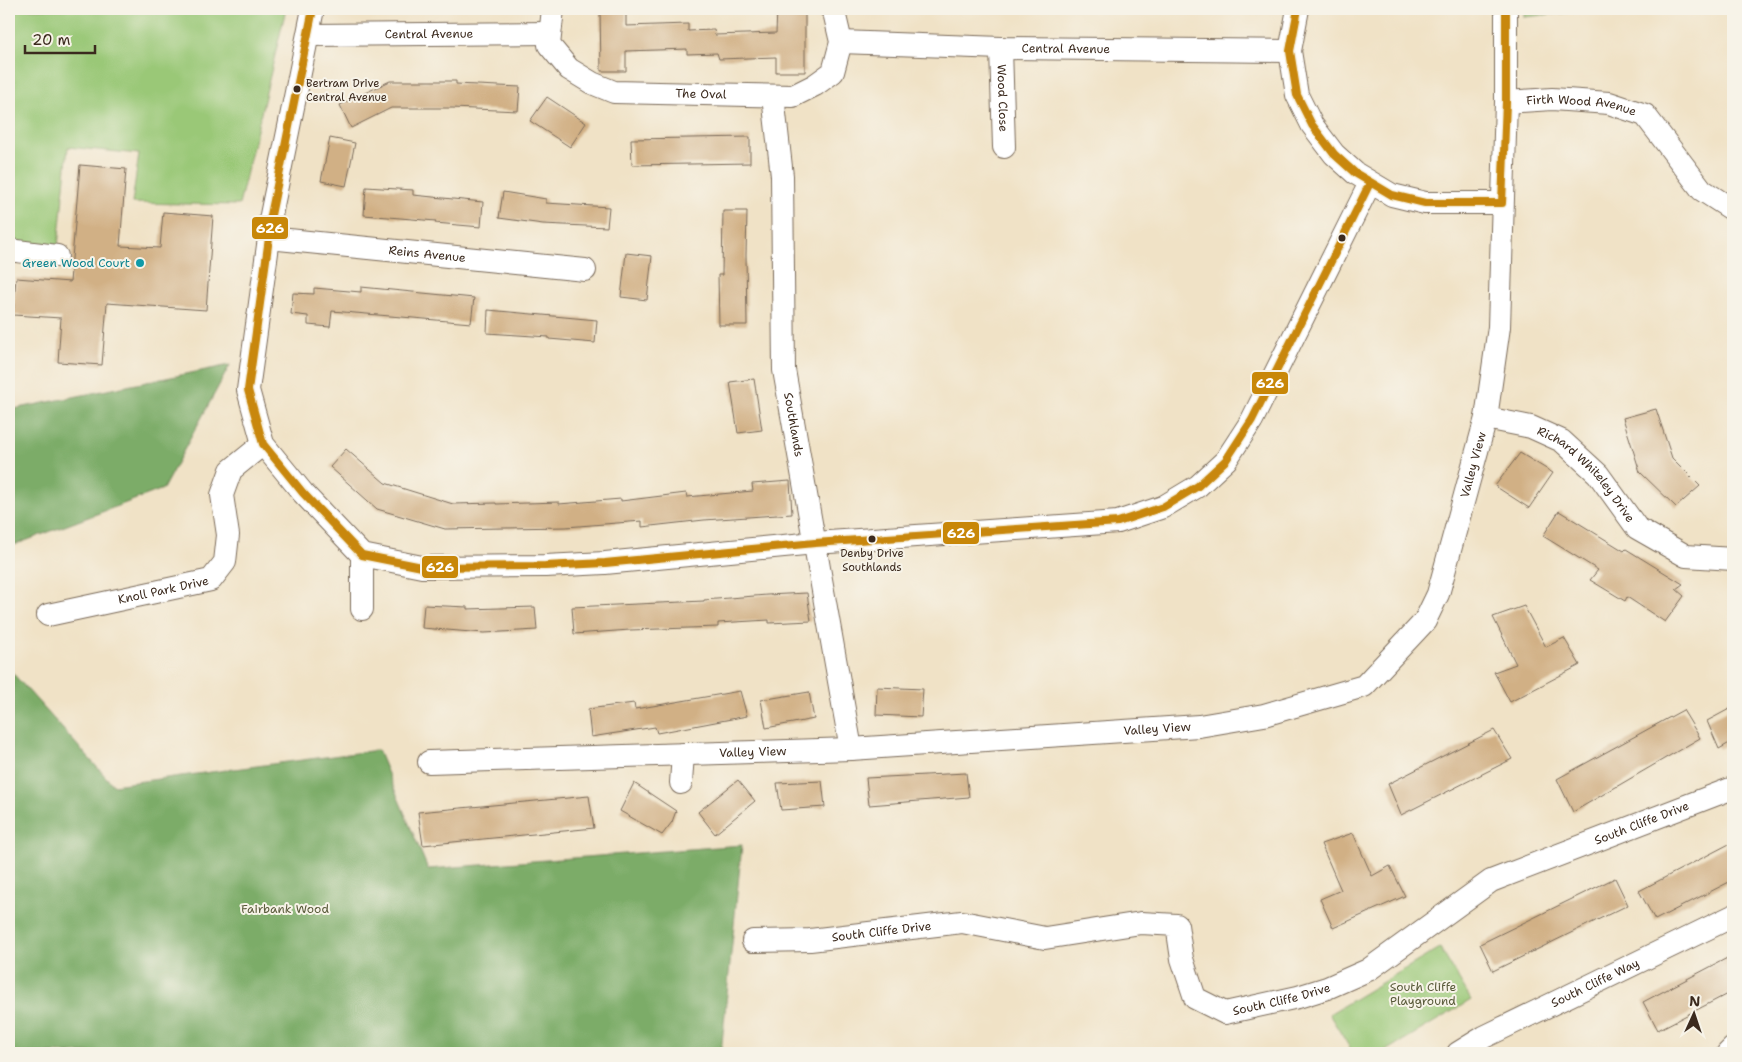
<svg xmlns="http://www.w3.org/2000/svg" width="1742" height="1062" font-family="'Shantell Sans',sans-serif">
  <rect width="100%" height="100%" fill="#f7f3e8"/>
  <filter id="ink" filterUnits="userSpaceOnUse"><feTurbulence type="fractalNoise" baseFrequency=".02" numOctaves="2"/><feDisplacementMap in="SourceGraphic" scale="10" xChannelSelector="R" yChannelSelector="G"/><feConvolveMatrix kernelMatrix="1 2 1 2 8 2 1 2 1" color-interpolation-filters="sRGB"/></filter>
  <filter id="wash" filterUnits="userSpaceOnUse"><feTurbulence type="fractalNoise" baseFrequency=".0096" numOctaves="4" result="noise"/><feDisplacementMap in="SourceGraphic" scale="20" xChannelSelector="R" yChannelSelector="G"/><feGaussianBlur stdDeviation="1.12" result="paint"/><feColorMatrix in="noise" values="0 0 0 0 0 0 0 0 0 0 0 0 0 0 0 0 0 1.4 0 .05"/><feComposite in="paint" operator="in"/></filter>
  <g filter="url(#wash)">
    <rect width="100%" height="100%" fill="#f0e2c6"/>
    <g fill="#9ac877" stroke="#6a794a">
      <path d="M 9,9 L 286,9 L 239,205 L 132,203 L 139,154 L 68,147 L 57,256 L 9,249 Z"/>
      <path d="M 1524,9 L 1602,9 L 1524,17 Z"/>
      <path d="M 1440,948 L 1471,1000 L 1382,1053 L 1353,1053 L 1329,1014 Z"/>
    </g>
    <g fill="#7bac68" stroke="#5b6b43">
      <path d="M 230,365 L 163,489 L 9,547 L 9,410 Z"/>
      <path d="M 9,669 L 113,785 L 378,750 L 428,869 L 742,845 L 721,1053 L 9,1053 Z"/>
    </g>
    <g id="blocks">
      <g fill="#d1b085">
        <path d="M 626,9 L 626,26 L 688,24 L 688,31 L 714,30 L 715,35 L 776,33 L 777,9 L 805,9 L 805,72 L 776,72 L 776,57 L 719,59 L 717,53 L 687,54 L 687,49 L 626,51 L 626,71 L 601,71 L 600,10 Z"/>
        <path d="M 390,81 L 456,81 L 456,84 L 520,87 L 518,111 L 453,108 L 391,108 L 351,128 L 340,105 Z"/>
        <path d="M 547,97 L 586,123 L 570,147 L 530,121 Z"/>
        <path d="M 750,137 L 750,163 L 632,165 L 631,139 Z"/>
        <path d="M 330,138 L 355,143 L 346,186 L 321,181 Z"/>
        <path d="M 80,165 L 126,169 L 120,246 L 160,248 L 163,212 L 213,216 L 206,310 L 107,303 L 102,365 L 58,362 L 61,318 L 13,315 L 16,278 L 70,282 Z"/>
        <path d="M 366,187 L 413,190 L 413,195 L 483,202 L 481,227 L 435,223 L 436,221 L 364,215 Z"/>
        <path d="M 503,192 L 546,199 L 546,203 L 609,207 L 607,227 L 543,224 L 499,218 Z"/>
        <path d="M 723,211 L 747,211 L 746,255 L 747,325 L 719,325 L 718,275 L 722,275 Z"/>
        <path d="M 626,253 L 652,256 L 647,300 L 621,297 Z"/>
        <path d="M 361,287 L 474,298 L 471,323 L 332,311 L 330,327 L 308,325 L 308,316 L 291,314 L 293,293 L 314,294 L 314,288 L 361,292 Z"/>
        <path d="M 488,310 L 597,320 L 595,343 L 549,339 L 549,337 L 487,333 Z"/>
        <path d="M 754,379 L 762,430 L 738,433 L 730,382 Z"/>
        <path d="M 1656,409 L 1672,458 L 1700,486 L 1676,507 L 1640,472 L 1623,418 Z"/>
        <path d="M 346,449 L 385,483 L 453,504 L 496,503 L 496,504 L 559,502 L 559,504 L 621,499 L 621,501 L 686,493 L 687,497 L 753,491 L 752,484 L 790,481 L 792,514 L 704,520 L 642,527 L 642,521 L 566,527 L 445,529 L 377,509 L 330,467 Z"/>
        <path d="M 1520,453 L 1553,473 L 1529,508 L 1495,486 Z"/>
        <path d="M 1559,511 L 1624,551 L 1626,549 L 1683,584 L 1676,589 L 1684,596 L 1665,622 L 1627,597 L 1625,601 L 1590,580 L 1598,570 L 1543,536 Z"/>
        <path d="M 807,593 L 811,621 L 769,623 L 769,620 L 718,623 L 718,627 L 630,630 L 574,634 L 572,607 L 704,601 L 704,600 L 767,595 Z"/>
        <path d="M 424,605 L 467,607 L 467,609 L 535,607 L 537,630 L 484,633 L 422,628 Z"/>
        <path d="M 1524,606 L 1546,647 L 1564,638 L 1580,665 L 1510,702 L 1494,672 L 1516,664 L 1493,617 Z"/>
        <path d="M 877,687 L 923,689 L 921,717 L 876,715 Z"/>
        <path d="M 740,691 L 747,716 L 657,733 L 655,727 L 591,737 L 588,709 L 634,703 L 635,709 Z"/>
        <path d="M 809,692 L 814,719 L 766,728 L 761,700 Z"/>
        <path d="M 1733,707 L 1733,741 L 1719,749 L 1707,721 Z"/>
        <path d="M 1683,710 L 1700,738 L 1573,812 L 1557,779 Z"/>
        <path d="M 1494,730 L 1512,759 L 1401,815 L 1388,784 Z"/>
        <path d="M 966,773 L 969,797 L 869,805 L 866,778 Z"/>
        <path d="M 738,780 L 755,801 L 715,834 L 698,812 Z"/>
        <path d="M 822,781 L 825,807 L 781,810 L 777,783 Z"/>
        <path d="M 634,783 L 676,811 L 672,822 L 662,835 L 620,811 Z"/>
        <path d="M 589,796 L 594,828 L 423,845 L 418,812 Z"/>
        <path d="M 1353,833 L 1372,876 L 1390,866 L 1405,896 L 1333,928 L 1320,899 L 1341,890 L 1321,844 Z"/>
        <path d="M 1733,842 L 1733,880 L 1655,920 L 1639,891 Z"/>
        <path d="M 1615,878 L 1628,905 L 1493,971 L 1480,944 Z"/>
        <path d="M 1733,955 L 1733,991 L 1658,1030 L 1643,1002 Z"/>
      </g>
    </g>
  </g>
  <g filter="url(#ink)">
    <use href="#blocks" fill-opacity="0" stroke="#7a6a59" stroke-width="1"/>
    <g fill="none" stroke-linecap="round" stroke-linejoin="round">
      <g stroke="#7a6a59" stroke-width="24">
        <g id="street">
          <path d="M 313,9 L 270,220 L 269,238 L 248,390 L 263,444 L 303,493 L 362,555 L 422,567 L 545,566 L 605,563 L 815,543 L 1118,522 L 1163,507 L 1198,486 L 1226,460 L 1252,420 L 1370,183"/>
          <path id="s1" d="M 553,9 L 549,45 L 569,69 L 592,83 L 614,92 L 793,96 L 815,85 L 833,72 L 841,42 L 834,12 L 831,9"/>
          <path d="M 1298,9 L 1290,51 L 1297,95 L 1312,125 L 1334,154 L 1355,173 L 1392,195 L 1425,203 L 1502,203"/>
          <path id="s2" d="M 309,35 L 550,33"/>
          <path id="s3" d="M 841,42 L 1001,48 L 1290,51"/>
          <path id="s4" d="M 1001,48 L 1004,147"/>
          <path id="s5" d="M 773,96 L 782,176 L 784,370 L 851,749"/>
          <path id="s6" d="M 1506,102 L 1552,99 L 1609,103 L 1645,115 L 1702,190 L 1733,210"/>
          <path id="s7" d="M 269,238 L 585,270"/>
          <path d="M 9,250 L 57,256"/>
          <path id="s8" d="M 1486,418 L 1531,427 L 1562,441 L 1598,474 L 1637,528 L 1686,556 L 1733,559"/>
          <path d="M 362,609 L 362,555"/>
          <path id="s9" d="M 48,615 L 211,580 L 225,562 L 228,535 L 222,495 L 231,470 L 263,444"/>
          <path id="s10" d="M 429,762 L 851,749 L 1199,726 L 1264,715 L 1364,686 L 1425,621 L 1438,594 L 1486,418 L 1499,327 L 1506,102 L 1506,9"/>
          <path d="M 681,783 L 683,754"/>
          <path id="s11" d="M 753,941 L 810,940 L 962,922 L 1045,938 L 1141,923 L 1177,925 L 1182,959 L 1195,998 L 1225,1013 L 1298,997 L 1327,988 L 1368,970 L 1491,881 L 1733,788"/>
          <path id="s12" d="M 1458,1053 L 1484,1037 L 1733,916"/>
          <path d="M 1728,1053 L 1733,1048"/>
        </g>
      </g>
      <use href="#street" stroke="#fff" stroke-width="22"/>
      <g stroke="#f7f3e8" stroke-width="11">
        <g id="bus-1">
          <path d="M 313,9 L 270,220 L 269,238 L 248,390 L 263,444 L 303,493 L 362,555 L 422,567 L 545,566 L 605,563 L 815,543 L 1118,522 L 1163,507 L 1198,486 L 1226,460 L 1252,420 L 1370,183"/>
          <path d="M 1298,9 L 1290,51 L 1297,95 L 1312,125 L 1334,154 L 1355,173 L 1392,195 L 1425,203 L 1502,203 L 1506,102 L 1506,9"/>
        </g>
      </g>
      <use href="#bus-1" stroke="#c88708" stroke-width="8"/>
    </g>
  </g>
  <g fill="#3b2a1e" stroke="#f7f3e8" stroke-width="2">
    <circle cx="297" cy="89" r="4.5"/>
    <circle cx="1342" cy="238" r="4.5"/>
    <circle cx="872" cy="539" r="4.5"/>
  </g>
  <circle fill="#0f9aa8" stroke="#f7f3e8" stroke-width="2" cx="140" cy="263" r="5"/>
  <g text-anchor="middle" stroke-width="4" stroke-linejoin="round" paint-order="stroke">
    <g font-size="11" fill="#3b2a1e" stroke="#f7f3e8" text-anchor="start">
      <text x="306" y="87">Bertram Drive<tspan x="306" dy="14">Central Avenue</tspan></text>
      <text x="872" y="557" text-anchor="middle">Denby Drive<tspan x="872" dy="14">Southlands</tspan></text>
    </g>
    <g font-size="12" fill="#3b2a1e" stroke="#f7f3e8">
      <text dy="4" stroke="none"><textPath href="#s2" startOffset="120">Central Avenue</textPath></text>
      <text dy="4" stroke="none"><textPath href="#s3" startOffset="225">Central Avenue</textPath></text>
      <text dy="4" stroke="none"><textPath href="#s1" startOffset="205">The Oval</textPath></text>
      <text dy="4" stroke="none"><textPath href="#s4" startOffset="50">Wood Close</textPath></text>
      <text dy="4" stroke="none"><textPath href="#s6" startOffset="76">Firth Wood Avenue</textPath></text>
      <text dy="4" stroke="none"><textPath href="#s7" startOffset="159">Reins Avenue</textPath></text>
      <text dy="4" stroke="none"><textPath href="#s5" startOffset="330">Southlands</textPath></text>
      <text dy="4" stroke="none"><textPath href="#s10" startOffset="1194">Valley View</textPath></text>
      <text dy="4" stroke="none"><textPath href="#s8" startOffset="120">Richard Whiteley Drive</textPath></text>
      <text dy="4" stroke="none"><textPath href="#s9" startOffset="118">Knoll Park Drive</textPath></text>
      <text dy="4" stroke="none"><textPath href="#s10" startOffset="729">Valley View</textPath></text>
      <text dy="4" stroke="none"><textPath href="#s10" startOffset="324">Valley View</textPath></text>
      <text dy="4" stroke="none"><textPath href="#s11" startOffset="1000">South Cliffe Drive</textPath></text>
      <text dy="4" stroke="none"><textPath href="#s11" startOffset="129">South Cliffe Drive</textPath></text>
      <text dy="4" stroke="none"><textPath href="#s12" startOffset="154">South Cliffe Way</textPath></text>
      <text dy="4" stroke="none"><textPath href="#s11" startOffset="595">South Cliffe Drive</textPath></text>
    </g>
    <g font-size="12" fill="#0d838f" stroke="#f7f3e8" text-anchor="end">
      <text x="130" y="267">Green Wood Court</text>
    </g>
    <g font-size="12" fill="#585939" stroke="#f7f3e8">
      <text x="285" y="913">Fairbank Wood</text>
      <text x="1423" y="991">South Cliffe<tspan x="1423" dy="14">Playground</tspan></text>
    </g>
  </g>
  <g stroke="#f7f3e8" stroke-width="2">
    <rect x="251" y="216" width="38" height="24" rx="5" fill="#c88708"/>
    <rect x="1251" y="371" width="38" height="24" rx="5" fill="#c88708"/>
    <rect x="942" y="521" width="38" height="24" rx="5" fill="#c88708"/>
    <rect x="421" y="555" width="38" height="24" rx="5" fill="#c88708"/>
  </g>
  <g font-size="14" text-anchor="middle" font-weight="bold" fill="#fff">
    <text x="270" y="233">626</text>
    <text x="1270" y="388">626</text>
    <text x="961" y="538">626</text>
    <text x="440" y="572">626</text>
  </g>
  <rect width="1742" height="1062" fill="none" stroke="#f7f3e8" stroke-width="30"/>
  <g transform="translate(1694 1014) rotate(3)" stroke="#f7f3e8" stroke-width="4" paint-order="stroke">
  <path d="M0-4L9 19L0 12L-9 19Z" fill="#3b2a1e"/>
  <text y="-8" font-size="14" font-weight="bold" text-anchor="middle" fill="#3b2a1e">N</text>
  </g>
  <path d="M25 45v8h70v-8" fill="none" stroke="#3b2a1e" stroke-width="2.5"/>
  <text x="32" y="45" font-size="15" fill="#3b2a1e" stroke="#f7f3e8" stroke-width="4" paint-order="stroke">20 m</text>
</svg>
